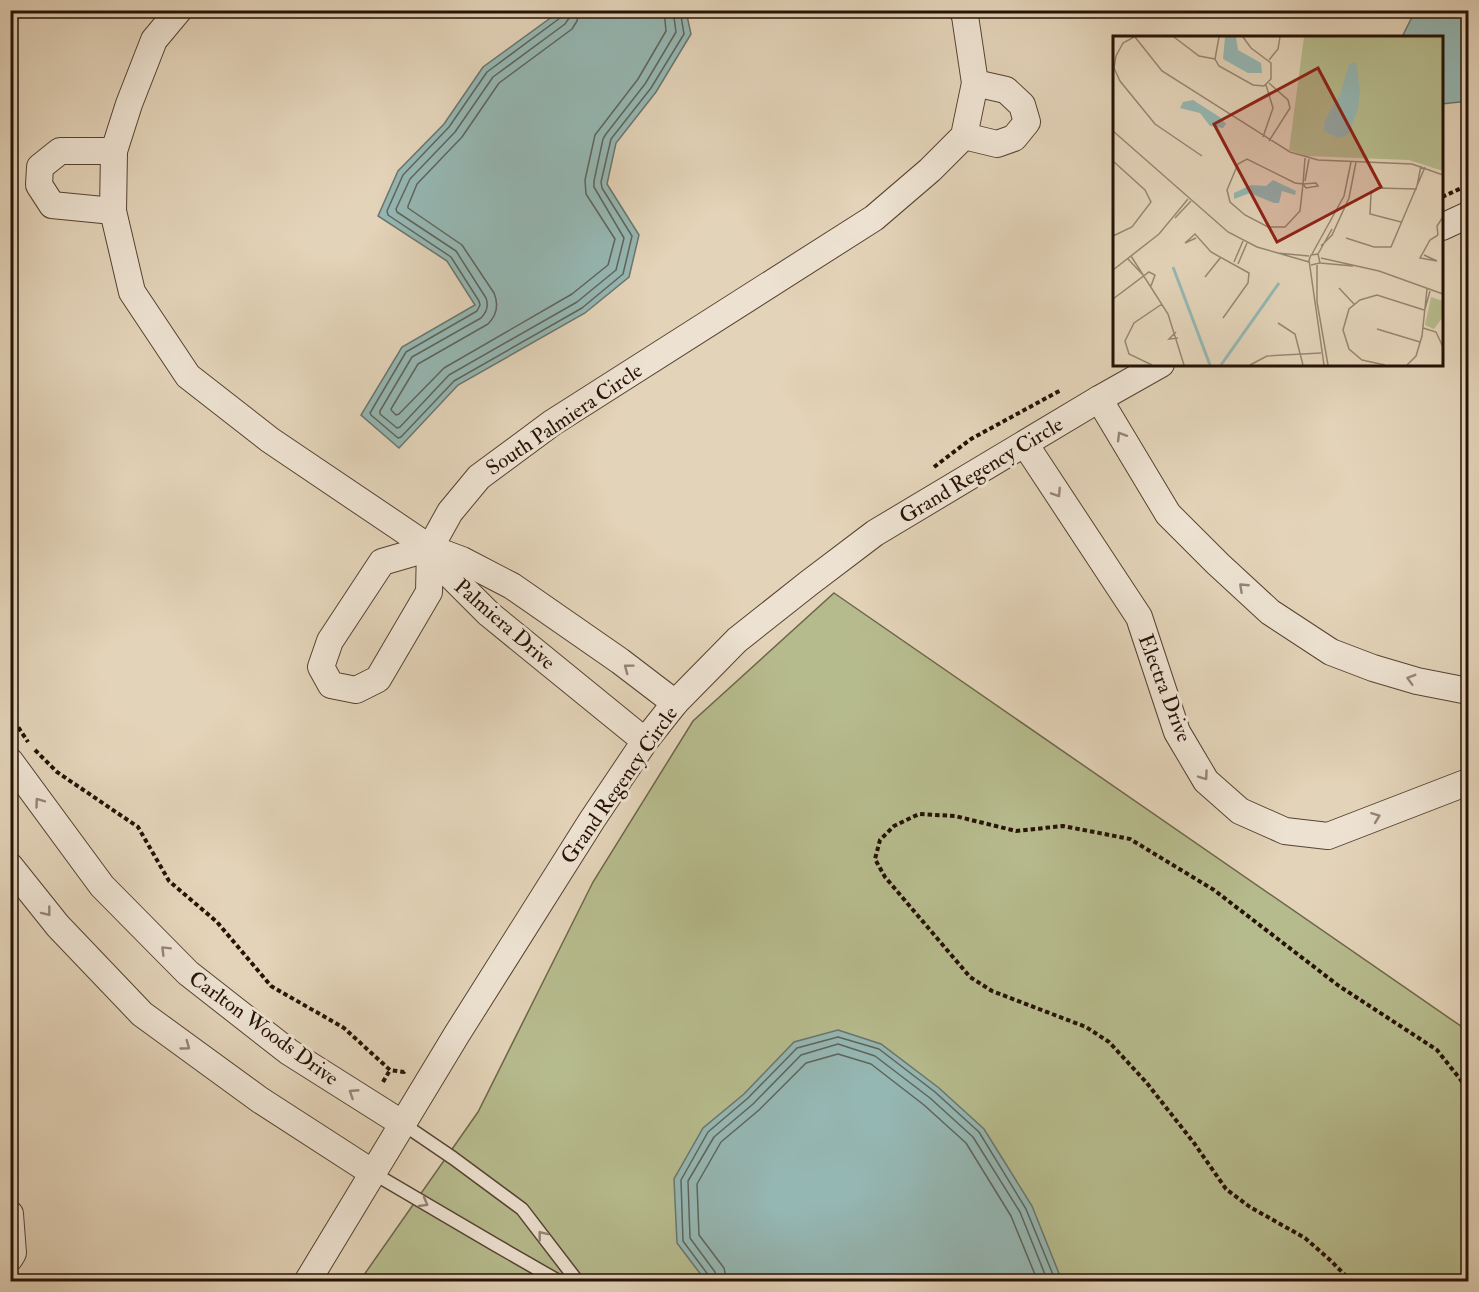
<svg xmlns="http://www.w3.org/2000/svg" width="1479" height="1292" font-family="'IM FELL Double Pica',serif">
  <rect width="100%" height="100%" fill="#e3d3b8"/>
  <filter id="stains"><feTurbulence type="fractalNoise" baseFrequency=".00333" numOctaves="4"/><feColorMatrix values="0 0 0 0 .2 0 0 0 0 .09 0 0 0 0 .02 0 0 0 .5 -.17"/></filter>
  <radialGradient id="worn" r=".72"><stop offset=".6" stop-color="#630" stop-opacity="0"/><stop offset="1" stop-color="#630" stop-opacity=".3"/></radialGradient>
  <path fill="#b6bb8d" stroke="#6e664a" stroke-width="1.5" d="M 834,593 L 1468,1031 L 1468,1281 L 359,1282 L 478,1112 L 593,882 L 693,721 Z"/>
  <g fill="#95b7b3" stroke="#69756e" stroke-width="1.5">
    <path d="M 560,11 L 686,11 L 691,34 L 656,92 L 616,143 L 607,184 L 639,235 L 629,277 L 585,313 L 458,385 L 399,448 L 361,415 L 402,347 L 475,305 L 447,261 L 378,216 L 398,171 L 444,124 L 483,67 Z"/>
    <path d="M 1415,11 L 1468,11 L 1468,101 L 1442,104 L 1442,38 L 1402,37 Z"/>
    <path d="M 838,1030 L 881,1044 L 939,1088 L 984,1129 L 1032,1206 L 1062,1281 L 707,1282 L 705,1280 L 677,1243 L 674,1179 L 703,1128 L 744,1094 L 794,1042 Z"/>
  </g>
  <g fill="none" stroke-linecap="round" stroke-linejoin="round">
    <g stroke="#5e645c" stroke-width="1.5">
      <path d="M 563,10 L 562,14 L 560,18 L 487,72 L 449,127 L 403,175 L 387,211 L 388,215 L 451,257 L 479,301 L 480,305 L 477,311 L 406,352 L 370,413 L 371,415 L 398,438 L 401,437 L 454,381 L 582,308 L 623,274 L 632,236 L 602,188 L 601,182 L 611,139 L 651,88 L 684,34 L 680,10"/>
      <path d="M 570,10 L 569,18 L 565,24 L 493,77 L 455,132 L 410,179 L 396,209 L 397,212 L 456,251 L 486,298 C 489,306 487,312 481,318 L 412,357 L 380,411 L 380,414 L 397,428 L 400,427 L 449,375 L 577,302 L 616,270 L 624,238 L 594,187 L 594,181 L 603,139 L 606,134 L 645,84 L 676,32 L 673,10"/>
      <path d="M 579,10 L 577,21 L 572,29 L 499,83 L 462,137 L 417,184 L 408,206 L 408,208 L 462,245 L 494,293 C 499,305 497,315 488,324 L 418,364 L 391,409 L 392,411 L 396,415 L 399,414 L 444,368 L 572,294 L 608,265 L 615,239 L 586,194 L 585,180 L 595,135 L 638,79 L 666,31 L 664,10"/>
      <path d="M 710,1282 L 709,1276 L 683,1241 L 681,1180 L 708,1132 L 748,1098 L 797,1048 L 838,1037 L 879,1049 L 935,1092 L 979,1132 L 1026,1209 L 1056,1282"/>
      <path d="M 718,1282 L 715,1272 L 690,1238 L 688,1181 L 714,1137 L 753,1104 L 801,1055 L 838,1044 L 875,1056 L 930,1098 L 973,1137 L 1020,1212 L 1048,1282"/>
      <path d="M 727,1282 L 724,1268 L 699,1235 L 697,1184 L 721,1142 L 759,1110 L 806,1063 L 838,1054 L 871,1064 L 924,1105 L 966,1143 L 1011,1216 L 1038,1282"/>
    </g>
    <g stroke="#564232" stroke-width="15">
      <g id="lane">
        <path d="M 403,1124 L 453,1158 L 522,1209 L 578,1282"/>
        <path d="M 373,1173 L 494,1244 L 560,1282"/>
      </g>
    </g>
    <g stroke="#564232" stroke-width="28">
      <g id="street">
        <path d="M 179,10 L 154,40 L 129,104 L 114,151 L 113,211 L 132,292 L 188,376 L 270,440 L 430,548 L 462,560 L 512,586 L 620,661 L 675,703"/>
        <path d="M 964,136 L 997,144 L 1014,138 L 1027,122 L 1022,105 L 1006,90 L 975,83"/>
        <path d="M 113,211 L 52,205 L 39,185 L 40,167 L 60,151 L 114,151"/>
        <path d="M 1442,227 L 1468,215"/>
        <path d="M 1099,399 L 1168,514 L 1218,564 L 1270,612 L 1331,652 L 1373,668 L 1417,681 L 1468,691"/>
        <path d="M 1025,444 L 1139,617 L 1177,732 L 1206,781 L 1240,811 L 1285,831 L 1328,836 L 1468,782"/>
        <path d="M 430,548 L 382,562 L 330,641 L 321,667 L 331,685 L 356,690 L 378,679 L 429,592 L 430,548 L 450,512 L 479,477 L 552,423 L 874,218 L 930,170 L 964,136 L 975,83 L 965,16 L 962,10"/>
        <path d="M 430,548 L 448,573 L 489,614 L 645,741"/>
        <path d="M 10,761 L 102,886 L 188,973 L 289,1052 L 403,1124"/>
        <path d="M 10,866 L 58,926 L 142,1014 L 260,1100 L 373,1173"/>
        <path d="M 10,1214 L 13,1253 L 10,1258"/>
        <path d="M 307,1282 L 457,1034 L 592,820 L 645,741 L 675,703 L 737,640 L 809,583 L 875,533 L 1099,399 L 1161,364"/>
      </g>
    </g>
    <g stroke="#271206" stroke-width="4" stroke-dasharray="4.5 3" stroke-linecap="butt">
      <path d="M 1442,197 L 1468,185"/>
      <path d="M 934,467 L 971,439 L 1061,390"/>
      <path d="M 10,715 L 28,742"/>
      <path d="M 35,750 L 57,772 L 138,827 L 169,881 L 217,922 L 271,986 L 344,1028 L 390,1070 L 404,1072 L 406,1069"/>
      <path d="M 383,1082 L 390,1070"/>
      <path d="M 1352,1282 L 1330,1260 L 1305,1238 L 1250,1207 L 1226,1189 L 1194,1143 L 1146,1082 L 1109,1042 L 1086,1027 L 992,991 L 970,977 L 885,877 L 875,859 L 880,840 L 894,826 L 919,814 L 955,816 L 1016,831 L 1063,826 L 1130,839 L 1214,890 L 1339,986 L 1437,1050 L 1468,1089"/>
    </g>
    <use href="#lane" stroke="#ede2d1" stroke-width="12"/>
    <use href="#street" stroke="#ede2d1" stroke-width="26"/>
  </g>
  <defs><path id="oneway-chevron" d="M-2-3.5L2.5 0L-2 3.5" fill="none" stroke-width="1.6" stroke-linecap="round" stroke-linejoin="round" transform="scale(1.5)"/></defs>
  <g stroke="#948476">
    <use href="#oneway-chevron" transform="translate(1121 436) rotate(-121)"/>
    <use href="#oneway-chevron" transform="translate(1057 493) rotate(57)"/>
    <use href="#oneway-chevron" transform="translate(1243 587) rotate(-137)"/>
    <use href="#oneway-chevron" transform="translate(628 668) rotate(-143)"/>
    <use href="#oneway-chevron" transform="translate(1411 679) rotate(-164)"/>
    <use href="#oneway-chevron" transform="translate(1204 776) rotate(55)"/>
    <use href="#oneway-chevron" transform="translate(39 802) rotate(-126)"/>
    <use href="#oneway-chevron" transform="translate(1376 817) rotate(-21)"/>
    <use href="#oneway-chevron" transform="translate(47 912) rotate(52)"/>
    <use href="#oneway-chevron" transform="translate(165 950) rotate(-135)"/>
    <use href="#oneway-chevron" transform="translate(186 1046) rotate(36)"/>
    <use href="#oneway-chevron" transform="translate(353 1093) rotate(-147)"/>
    <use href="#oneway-chevron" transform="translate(424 1203) rotate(30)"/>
    <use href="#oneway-chevron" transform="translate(542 1235) rotate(-128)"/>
  </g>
  <g text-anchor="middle" stroke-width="6" stroke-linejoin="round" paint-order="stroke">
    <g font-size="21" fill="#271206" stroke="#ede2d1">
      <text transform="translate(564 419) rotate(-34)" y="7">South Palmiera Circle</text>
      <text transform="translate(981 470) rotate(-31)" y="7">Grand Regency Circle</text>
      <text transform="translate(505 624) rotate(41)" y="7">Palmiera Drive</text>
      <text transform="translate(1165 688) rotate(69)" y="7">Electra Drive</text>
      <text transform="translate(619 785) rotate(-55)" y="7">Grand Regency Circle</text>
      <text transform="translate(264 1028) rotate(36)" y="7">Carlton Woods Drive</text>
    </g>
  </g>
  <g transform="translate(1113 36)">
    <rect width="330" height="330" fill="#e3d3b8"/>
    <path d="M 191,1 L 330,1 L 330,135 L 296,124 L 193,120 L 176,114 ZM 318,261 L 330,265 L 330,281 L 321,293 L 312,289 Z" fill="#b6bb8d"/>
    <path d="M 112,1 L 123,1 L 125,14 L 148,27 L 149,37 L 135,37 L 110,23 ZM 243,26 L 247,54 L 245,73 L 235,99 L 225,102 L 211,95 L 212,84 L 228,56 L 236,28 ZM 80,64 L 108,82 L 113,88 L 110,92 L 97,90 L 87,77 L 67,72 L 70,66 ZM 160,144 L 183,155 L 182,159 L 169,155 L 166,167 L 161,167 L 137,157 L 121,163 L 121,157 L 138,149 L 153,150 Z" fill="#95b7b3"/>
    <path fill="none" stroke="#95b7b3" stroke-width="3" d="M 60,231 L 97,329M 108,329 L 166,247"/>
    <path fill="none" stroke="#988671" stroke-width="1.5" d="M 21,1 L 10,7 L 3,20 L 1,32 L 7,45 L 42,88 L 89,120M 22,1 L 49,35 L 177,116 L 205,124 L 299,128 L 330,139M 61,1 L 86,20 L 102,23M 106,1 L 102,23 L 106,30 L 140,49 L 151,50 L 158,43 L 158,27 L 138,12 L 130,1M 156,24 L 165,13 L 167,1M 156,47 L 175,64 L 177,72 L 156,105M 0,95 L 115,196 L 144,211 L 196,226M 150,101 L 160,72 L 153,49M 0,125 L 32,154 L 38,166 L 19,191 L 0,200M 192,145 L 196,123M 190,148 L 203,147 L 205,150 L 193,152 L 190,148 L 182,147 L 134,123 L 125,128 L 114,154 L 117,166 L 132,179 L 155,191 L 172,191 L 187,175 L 190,148 L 192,122M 304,150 L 308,130M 62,182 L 78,165M 288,186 L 257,178 L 258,158 L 264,152 L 304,153M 325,199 L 324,190 L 330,181M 83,202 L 72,207 L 82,198 L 98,216 L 136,237 L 135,247 L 110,282M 233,202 L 261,211 L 278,211 L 312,131M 208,210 L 219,199 L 236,162 L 243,126M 164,217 L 196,220M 199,218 L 231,160 L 238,126M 205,218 L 219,193M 311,219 L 324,225 L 307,222 L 317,204 L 325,199M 18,220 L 55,278 L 71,329M 208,222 L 266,235 L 330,258M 15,223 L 30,239M 121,226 L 130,205M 207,227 L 240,230M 125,228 L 134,207M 198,229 L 207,227 L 205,218 L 198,219 L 196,224 L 211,329M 204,229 L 204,266 L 215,329M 0,234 L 46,198 L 75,163M 92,241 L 108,221M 226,252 L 241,268M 0,263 L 36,236 L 42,239 L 38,250M 312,273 L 317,255M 165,287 L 182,298 L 190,329M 310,292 L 323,296 L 330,311M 264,293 L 307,306M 63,296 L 56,303 L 65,302M 39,329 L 16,318 L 12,305 L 21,287 L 49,268M 137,329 L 154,320 L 208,317M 272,329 L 249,324 L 236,313 L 230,294 L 236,273 L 247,264 L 264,259 L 311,274M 294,329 L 303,320 L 309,300 L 314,253"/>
    <path fill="#8f2418" fill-opacity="0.15" stroke="#8f2418" stroke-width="3" d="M 205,32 L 268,151 L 164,206 L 101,88 Z"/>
    <rect width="330" height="330" fill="none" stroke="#271206" stroke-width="3"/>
  </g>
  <rect width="1479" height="1292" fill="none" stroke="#e3d3b8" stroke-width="36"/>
  <rect x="12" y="12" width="1455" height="1268" fill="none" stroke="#271206" stroke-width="3"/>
  <rect x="18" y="18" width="1443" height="1256" fill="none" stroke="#271206" stroke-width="1.5"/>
  <rect width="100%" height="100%" filter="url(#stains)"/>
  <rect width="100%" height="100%" fill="url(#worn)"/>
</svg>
